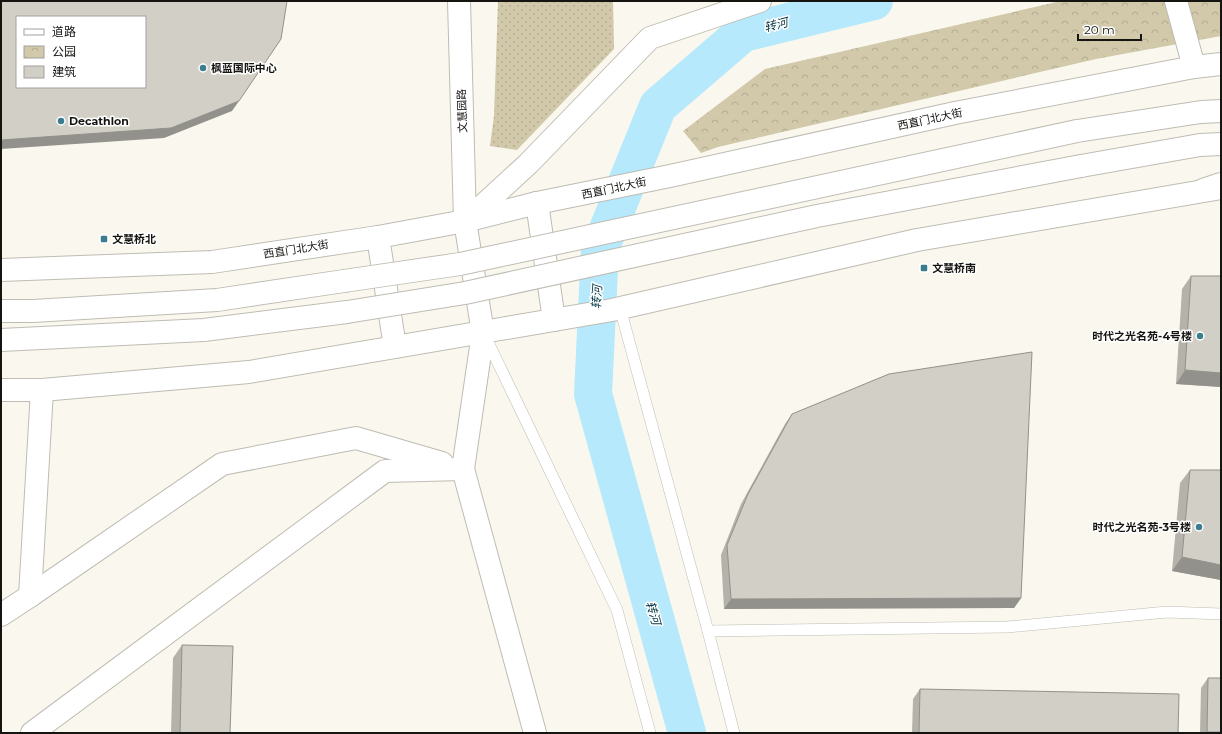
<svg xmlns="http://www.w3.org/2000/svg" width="1222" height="734" font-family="Montserrat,'Noto Sans SC',sans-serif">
  <defs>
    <pattern id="grass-dots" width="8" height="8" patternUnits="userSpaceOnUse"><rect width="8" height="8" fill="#d1c9aa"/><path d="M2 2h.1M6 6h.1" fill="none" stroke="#b3ac91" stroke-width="1.8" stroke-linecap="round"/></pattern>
    <pattern id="park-crowns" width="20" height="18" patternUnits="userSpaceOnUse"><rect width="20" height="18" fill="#d1c9aa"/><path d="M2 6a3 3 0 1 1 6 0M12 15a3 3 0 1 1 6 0" fill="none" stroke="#b3ac91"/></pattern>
  </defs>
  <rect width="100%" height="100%" fill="#faf8ee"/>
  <path fill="url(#grass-dots)" d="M 498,1 L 613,1 L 614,49 L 517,150 L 490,146 L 494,116 Z"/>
  <path fill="url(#park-crowns)" d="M 1061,1 L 1221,1 L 1221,36 L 1096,59 L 718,147 L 701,153 L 683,131 L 765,69 Z"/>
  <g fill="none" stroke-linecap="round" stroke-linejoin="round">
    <path stroke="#b5e9fb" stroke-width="38" d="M 687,733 L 593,394 L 600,249 L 658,106 L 743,33 L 874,1"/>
    <g stroke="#bebcb3" stroke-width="12">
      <g id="service">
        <path d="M 620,308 L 708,631 L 734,733"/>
        <path d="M 486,338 L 617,610 L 650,733"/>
        <path d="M 708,631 L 1007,627 L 1167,612 L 1221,614"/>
      </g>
    </g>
    <g stroke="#bebcb3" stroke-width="24">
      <g id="minor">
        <path d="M 483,333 L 463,469 L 535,733"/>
        <path d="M 30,596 L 222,464 L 356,438 L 442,463"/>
        <path d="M 1,615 L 30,596 L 42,390"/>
        <path d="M 32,733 L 385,471 L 463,469"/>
      </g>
    </g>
    <g stroke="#bebcb3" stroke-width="24">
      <g id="tertiary">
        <path d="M 459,1 L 465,221 L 483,333"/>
        <path d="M 1176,1 L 1194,67"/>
        <path d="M 537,203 L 554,320"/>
        <path d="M 468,219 L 528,164 L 650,38 L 760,1"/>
        <path d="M 378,237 L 395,347"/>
        <path d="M 1,270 L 212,262 L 378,237 L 465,221 L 537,203 L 670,176 L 955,113 L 1194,67 L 1221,64"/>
        <path d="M 1,390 L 42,390 L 249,372 L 612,310 L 917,240 L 1221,188"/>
      </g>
    </g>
    <g stroke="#bebcb3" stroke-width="24">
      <g id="trunk">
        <path d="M 1077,131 L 1201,112 L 1221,111"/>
        <path d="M 1081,166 L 1200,145 L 1221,144"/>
        <path d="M 1203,190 L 1221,184"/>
        <path d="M 1,311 L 33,311 L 217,300 L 344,281"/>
        <path d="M 1,340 L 204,330 L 347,312"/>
      </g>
    </g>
    <use href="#service" stroke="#fff" stroke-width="11"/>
    <use href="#minor" stroke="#fff" stroke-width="22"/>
    <use href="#tertiary" stroke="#fff" stroke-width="22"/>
    <use href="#trunk" stroke="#fff" stroke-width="22"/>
    <g stroke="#bebcb3" stroke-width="24" stroke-linecap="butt">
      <g id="trunk-bridge">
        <path d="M 344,281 L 460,264 L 1077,131"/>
        <path d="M 347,312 L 465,293 L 817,216 L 1081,166"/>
      </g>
    </g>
    <use href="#trunk-bridge" stroke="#fff" stroke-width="22"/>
  </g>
  <g fill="#b4b2aa">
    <path d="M 1191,276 L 1221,276 L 1221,387 L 1176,384 L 1182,289 Z"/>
    <path d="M 792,414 L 1021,598 L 1014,608 L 724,609 L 721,555 L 741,504 L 785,424 Z"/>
    <path d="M 1190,470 L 1221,580 L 1172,571 L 1180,483 Z"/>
    <path d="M 182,645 L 230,733 L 171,733 L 173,658 Z"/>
    <path d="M 1208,678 L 1221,733 L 1200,733 L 1201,688 Z"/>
    <path d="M 920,689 L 1178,733 L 912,733 L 913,699 Z"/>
  </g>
  <g fill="#92918b">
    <path d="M 239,101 L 232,111 L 164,138 L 1,149 L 1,140 Z"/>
    <path d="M 1185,370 L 1221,373 L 1221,387 L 1176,384 Z"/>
    <path d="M 1182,557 L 1221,565 L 1221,580 L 1172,571 Z"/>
    <path d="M 1021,598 L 1014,608 L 724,609 L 731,599 Z"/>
    <path d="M 1207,732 L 1221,732 L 1221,733 L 1206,733 Z"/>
  </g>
  <g fill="#d1cfc6" stroke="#92918b" fill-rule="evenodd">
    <path d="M 1,1 L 287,1 L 281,39 L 239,101 L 171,128 L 1,140 ZM 17,17 L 145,17 L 145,87 L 17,87 Z"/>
    <path d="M 1191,276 L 1221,276 L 1221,373 L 1185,370 Z"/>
    <path d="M 1032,352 L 1021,598 L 731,599 L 727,545 L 748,494 L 792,414 L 889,374 Z"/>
    <path d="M 1190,470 L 1221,470 L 1221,565 L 1182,557 Z"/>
    <path d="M 182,645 L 233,646 L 230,733 L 180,733 Z"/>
    <path d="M 1208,678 L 1221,678 L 1221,732 L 1207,732 Z"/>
    <path d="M 920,689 L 1179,694 L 1178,733 L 919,733 Z"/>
  </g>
  <g fill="#3c7c90" stroke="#fff" stroke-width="1.5">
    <circle cx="203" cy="68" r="4"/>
    <circle cx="61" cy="121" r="4"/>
    <rect x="100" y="235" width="8" height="8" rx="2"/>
    <rect x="920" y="264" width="8" height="8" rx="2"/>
    <circle cx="1200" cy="336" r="4"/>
    <circle cx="1199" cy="527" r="4"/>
  </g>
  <g text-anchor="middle" stroke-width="3" stroke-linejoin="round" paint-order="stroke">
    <g font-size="11" font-weight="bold" fill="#151411" stroke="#fff" text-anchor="start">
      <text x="211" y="72">枫蓝国际中心</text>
      <text x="69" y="125">Decathlon</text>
      <text x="112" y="243">文慧桥北</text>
      <text x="932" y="272">文慧桥南</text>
      <text x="1192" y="340" text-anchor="end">时代之光名苑-4号楼</text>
      <text x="1191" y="531" text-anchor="end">时代之光名苑-3号楼</text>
    </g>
    <g font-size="11" fill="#151411" stroke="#fff">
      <text transform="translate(462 111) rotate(-92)" y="4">文慧园路</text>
      <text transform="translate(930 119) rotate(-12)" y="4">西直门北大街</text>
      <text transform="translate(614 188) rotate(-12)" y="4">西直门北大街</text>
      <text transform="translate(296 249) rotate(-9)" y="4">西直门北大街</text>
    </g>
    <g font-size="12" font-style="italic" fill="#043542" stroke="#fff">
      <text transform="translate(776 25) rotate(-14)" y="4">转河</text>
      <text transform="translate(597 297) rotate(-87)" y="4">转河</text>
      <text transform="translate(653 613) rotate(74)" y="4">转河</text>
    </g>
  </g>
  <rect width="1222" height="734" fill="none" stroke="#151411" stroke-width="4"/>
  <rect x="16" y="16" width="130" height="72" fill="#ffffff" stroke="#a1a1a0"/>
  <rect x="24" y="29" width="20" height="6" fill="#ffffff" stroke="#a1a1a0"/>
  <text x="52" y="36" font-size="12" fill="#151411">道路</text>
  <rect x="24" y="46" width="20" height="12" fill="url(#park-crowns)" stroke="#a1a1a0"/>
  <text x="52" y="56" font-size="12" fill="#151411">公园</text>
  <rect x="24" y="66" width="20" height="12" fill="#d1cfc6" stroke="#a1a1a0"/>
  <text x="52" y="76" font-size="12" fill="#151411">建筑</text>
  <path d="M1078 34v6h63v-6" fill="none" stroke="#151411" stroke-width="2"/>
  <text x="1084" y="34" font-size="12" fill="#151411" stroke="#ffffff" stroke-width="3" paint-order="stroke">20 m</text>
</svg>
